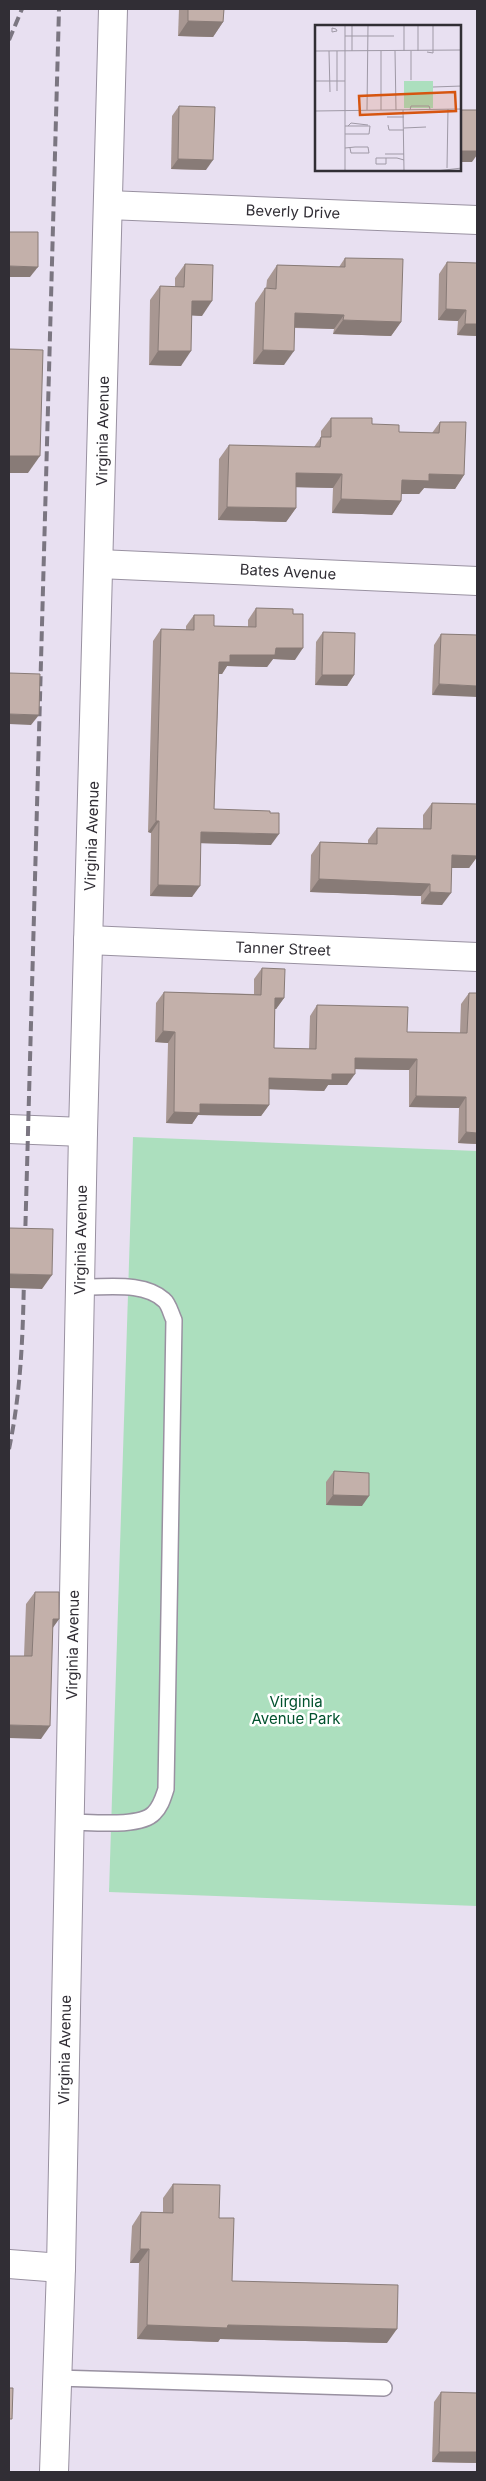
<svg xmlns="http://www.w3.org/2000/svg" width="486" height="2481" font-family="Inter,sans-serif">
  <rect width="100%" height="100%" fill="#e8e0f1"/>
  <path fill="#acdfbe" d="M 133,1137 L 477,1151 L 477,1906 L 109,1892 Z"/>
  <g fill="none" stroke-linecap="round" stroke-linejoin="round">
    <g stroke="#9991a1" stroke-width="18">
      <g id="service">
        <path d="M 70,1822 C 90,1822 140,1828 154,1813 C 161,1806 163,1798 166,1789 L 174,1320 C 171,1314 169,1304 164,1300 C 143,1281 106,1288 80,1287"/>
        <path d="M 57,2378 L 384,2388"/>
      </g>
    </g>
    <g stroke="#9991a1" stroke-width="30">
      <g id="minor">
        <path d="M 108,205 L 477,220"/>
        <path d="M 99,564 L 477,581"/>
        <path d="M 88,940 L 477,957"/>
        <path d="M 9,1129 L 83,1132"/>
        <path d="M 9,2264 L 61,2268"/>
      </g>
    </g>
    <g stroke="#9991a1" stroke-width="30">
      <path id="tertiary" d="M 54,2472 L 61,2268 L 83,1132 L 113,9"/>
    </g>
    <use href="#service" stroke="#fff" stroke-width="15"/>
    <use href="#minor" stroke="#fff" stroke-width="28"/>
    <use href="#tertiary" stroke="#fff" stroke-width="28"/>
    <g stroke="#7b7681" stroke-width="4" stroke-dasharray="10 5" stroke-linecap="butt">
      <path d="M 9,40 L 22,9"/>
      <path d="M 25,1241 L 59,9"/>
      <path d="M 9,1449 C 21,1392 23,1334 24,1276"/>
    </g>
  </g>
  <g fill="#a89792">
    <path d="M 179,9 L 224,9 L 223,22 L 213,37 L 178,36 Z"/>
    <path d="M 179,106 L 206,170 L 171,169 L 172,116 Z"/>
    <path d="M 345,258 L 401,322 L 391,336 L 333,334 L 334,329 L 295,328 L 284,365 L 253,364 L 255,303 L 265,288 L 266,289 L 267,280 L 277,265 L 339,267 Z"/>
    <path d="M 447,262 L 477,336 L 457,335 L 458,321 L 438,320 L 439,274 Z"/>
    <path d="M 185,264 L 202,316 L 192,315 L 181,366 L 149,365 L 150,300 L 160,286 L 175,287 L 175,278 Z"/>
    <path d="M 331,418 L 372,424 L 399,432 L 432,433 L 440,422 L 464,475 L 455,489 L 424,488 L 419,494 L 401,494 L 401,501 L 392,515 L 332,513 L 333,488 L 296,487 L 296,508 L 286,522 L 218,520 L 219,459 L 229,445 L 314,447 L 321,437 L 321,431 Z"/>
    <path d="M 256,608 L 295,660 L 273,659 L 267,667 L 227,666 L 222,674 L 219,674 L 214,809 L 271,845 L 201,843 L 192,897 L 150,896 L 151,833 L 148,832 L 153,641 L 161,629 L 186,630 L 186,626 L 194,615 L 214,626 L 248,627 L 248,620 Z"/>
    <path d="M 323,632 L 354,675 L 347,686 L 315,685 L 316,642 Z"/>
    <path d="M 441,634 L 477,635 L 432,695 L 434,645 Z"/>
    <path d="M 432,803 L 477,804 L 477,857 L 469,868 L 451,868 L 442,905 L 421,904 L 421,896 L 310,892 L 311,855 L 320,842 L 368,843 L 368,840 L 377,828 L 423,829 L 423,815 Z"/>
    <path d="M 262,968 L 284,998 L 276,1009 L 275,1009 L 274,1048 L 309,1049 L 310,1016 L 317,1005 L 407,1032 L 460,1033 L 461,1004 L 469,993 L 477,993 L 477,1144 L 458,1143 L 459,1108 L 409,1107 L 409,1070 L 355,1069 L 347,1085 L 328,1085 L 324,1091 L 269,1089 L 269,1105 L 261,1116 L 198,1115 L 192,1124 L 166,1123 L 168,1043 L 155,1042 L 156,1003 L 164,992 L 254,994 L 254,979 Z"/>
    <path d="M 334,1471 L 362,1506 L 326,1505 L 326,1482 Z"/>
    <path d="M 35,1592 L 59,1619 L 52,1628 L 41,1739 L 24,1656 L 26,1604 Z"/>
    <path d="M 173,2184 L 219,2218 L 232,2281 L 387,2343 L 220,2339 L 218,2342 L 137,2339 L 139,2263 L 130,2263 L 132,2226 L 141,2212 L 163,2212 L 163,2198 Z"/>
    <path d="M 441,2392 L 477,2463 L 432,2462 L 434,2402 Z"/>
  </g>
  <g fill="#887b77">
    <path d="M 188,21 L 223,22 L 213,37 L 178,36 Z"/>
    <path d="M 477,148 L 477,155 L 472,162 L 460,162 L 460,151 Z"/>
    <path d="M 178,159 L 213,160 L 206,170 L 171,169 Z"/>
    <path d="M 9,266 L 38,267 L 30,277 L 9,277 Z"/>
    <path d="M 192,301 L 212,301 L 202,316 L 182,315 Z"/>
    <path d="M 446,309 L 466,310 L 458,321 L 438,320 Z"/>
    <path d="M 295,313 L 344,315 L 334,329 L 285,327 Z"/>
    <path d="M 343,320 L 401,322 L 391,336 L 333,334 Z"/>
    <path d="M 465,324 L 477,324 L 477,336 L 457,335 Z"/>
    <path d="M 263,350 L 294,351 L 284,365 L 253,364 Z"/>
    <path d="M 158,351 L 191,351 L 181,366 L 149,365 Z"/>
    <path d="M 9,456 L 40,456 L 28,473 L 9,473 Z"/>
    <path d="M 296,473 L 342,474 L 333,488 L 287,487 Z"/>
    <path d="M 429,474 L 464,475 L 455,489 L 424,488 L 419,494 L 392,494 L 402,480 Z"/>
    <path d="M 341,499 L 401,501 L 392,515 L 332,513 Z"/>
    <path d="M 227,507 L 296,508 L 286,522 L 218,520 Z"/>
    <path d="M 276,648 L 303,648 L 295,660 L 273,659 L 267,667 L 227,666 L 222,674 L 211,674 L 219,662 L 230,655 Z"/>
    <path d="M 322,675 L 354,675 L 347,686 L 315,685 Z"/>
    <path d="M 439,684 L 477,686 L 477,697 L 432,695 Z"/>
    <path d="M 9,714 L 39,715 L 31,725 L 9,724 Z"/>
    <path d="M 156,821 L 159,821 L 151,833 L 148,832 Z"/>
    <path d="M 201,832 L 279,834 L 271,845 L 193,843 Z"/>
    <path d="M 452,855 L 477,856 L 477,857 L 469,868 L 443,868 Z"/>
    <path d="M 319,879 L 430,884 L 421,896 L 310,892 Z"/>
    <path d="M 158,885 L 200,886 L 192,897 L 150,896 Z"/>
    <path d="M 430,892 L 451,893 L 442,905 L 421,904 Z"/>
    <path d="M 275,998 L 284,998 L 276,1009 L 268,1009 Z"/>
    <path d="M 163,1031 L 175,1032 L 168,1043 L 155,1042 Z"/>
    <path d="M 355,1058 L 417,1059 L 409,1070 L 348,1069 Z"/>
    <path d="M 332,1074 L 355,1074 L 347,1085 L 328,1085 L 324,1091 L 262,1089 L 269,1078 Z"/>
    <path d="M 416,1096 L 466,1097 L 459,1108 L 409,1107 Z"/>
    <path d="M 200,1104 L 269,1105 L 261,1116 L 198,1115 L 192,1124 L 166,1123 L 174,1112 Z"/>
    <path d="M 466,1132 L 477,1133 L 477,1144 L 458,1143 Z"/>
    <path d="M 9,1274 L 52,1275 L 42,1289 L 9,1288 Z"/>
    <path d="M 333,1495 L 369,1496 L 362,1506 L 326,1505 Z"/>
    <path d="M 53,1619 L 59,1619 L 50,1632 Z"/>
    <path d="M 9,1725 L 50,1726 L 41,1739 L 9,1738 Z"/>
    <path d="M 140,2249 L 149,2249 L 139,2263 L 130,2263 Z"/>
    <path d="M 147,2325 L 228,2325 L 397,2329 L 387,2343 L 220,2339 L 218,2342 L 137,2339 Z"/>
    <path d="M 439,2452 L 477,2452 L 477,2463 L 432,2462 Z"/>
  </g>
  <g fill="#c3b0aa" stroke="#887b77">
    <path d="M 188,9 L 224,9 L 223,22 L 188,21 Z"/>
    <path d="M 179,106 L 215,107 L 213,160 L 178,159 Z"/>
    <rect x="460" y="110" width="17" height="41"/>
    <path d="M 9,232 L 38,232 L 38,267 L 9,266 Z"/>
    <path d="M 345,258 L 403,259 L 401,322 L 343,320 L 344,315 L 295,313 L 294,351 L 263,350 L 265,288 L 276,289 L 277,265 L 345,267 Z"/>
    <path d="M 447,262 L 477,263 L 477,324 L 465,324 L 466,310 L 446,309 Z"/>
    <path d="M 185,264 L 213,265 L 212,301 L 192,301 L 191,351 L 158,351 L 160,286 L 184,287 Z"/>
    <path d="M 9,349 L 43,350 L 40,456 L 9,456 Z"/>
    <path d="M 331,418 L 372,418 L 372,424 L 399,425 L 399,432 L 439,433 L 440,422 L 466,422 L 464,475 L 429,474 L 429,481 L 402,480 L 401,501 L 341,499 L 342,474 L 296,473 L 296,508 L 227,507 L 229,445 L 320,447 L 321,437 L 331,437 Z"/>
    <path d="M 256,608 L 293,609 L 293,614 L 303,614 L 303,648 L 276,648 L 275,655 L 230,655 L 230,662 L 219,662 L 214,809 L 270,811 L 270,813 L 279,813 L 279,834 L 201,832 L 200,886 L 158,885 L 159,821 L 156,821 L 161,629 L 194,630 L 194,615 L 214,615 L 214,626 L 256,627 Z"/>
    <path d="M 323,632 L 355,633 L 354,675 L 322,675 Z"/>
    <path d="M 441,634 L 477,635 L 477,686 L 439,684 Z"/>
    <path d="M 9,673 L 40,674 L 39,715 L 9,714 Z"/>
    <path d="M 432,803 L 477,804 L 477,856 L 452,855 L 451,893 L 430,892 L 430,884 L 319,879 L 320,842 L 377,844 L 377,828 L 431,829 Z"/>
    <path d="M 262,968 L 285,969 L 284,998 L 275,998 L 274,1048 L 316,1049 L 317,1005 L 408,1007 L 407,1032 L 467,1033 L 469,993 L 477,993 L 477,1133 L 466,1132 L 466,1097 L 416,1096 L 417,1059 L 355,1058 L 355,1074 L 332,1074 L 332,1080 L 269,1078 L 269,1105 L 200,1104 L 200,1113 L 174,1112 L 175,1032 L 163,1031 L 164,992 L 261,995 Z"/>
    <path d="M 9,1228 L 53,1229 L 52,1275 L 9,1274 Z"/>
    <path d="M 334,1471 L 369,1473 L 369,1496 L 333,1495 Z"/>
    <path d="M 35,1592 L 59,1592 L 59,1619 L 53,1619 L 50,1726 L 9,1725 L 9,1656 L 32,1656 Z"/>
    <path d="M 173,2184 L 220,2185 L 219,2218 L 234,2218 L 232,2281 L 398,2285 L 397,2329 L 228,2325 L 227,2328 L 147,2325 L 149,2249 L 140,2249 L 141,2212 L 173,2213 Z"/>
    <path d="M 9,2388 L 13,2388 L 12,2419 L 9,2419 Z"/>
    <path d="M 441,2392 L 477,2393 L 477,2452 L 439,2452 Z"/>
  </g>
  <g text-anchor="middle" stroke-width="5" stroke-linejoin="round" paint-order="stroke">
    <g font-size="15" fill="#312e35" stroke="#fff">
      <text transform="translate(293 212) rotate(2)" y="5">Beverly Drive</text>
      <text transform="translate(103 431) rotate(-89)" y="5">Virginia Avenue</text>
      <text transform="translate(288 572) rotate(3)" y="5">Bates Avenue</text>
      <text transform="translate(92 836) rotate(-88)" y="5">Virginia Avenue</text>
      <text transform="translate(283 949) rotate(2)" y="5">Tanner Street</text>
      <text transform="translate(81 1240) rotate(-89)" y="5">Virginia Avenue</text>
      <text transform="translate(73 1645) rotate(-89)" y="5">Virginia Avenue</text>
      <text transform="translate(65 2050) rotate(-89)" y="5">Virginia Avenue</text>
    </g>
    <g font-size="15" fill="#02522e" stroke="#fff">
      <text x="296" y="1707">Virginia<tspan x="296" dy="17">Avenue Park</tspan></text>
    </g>
  </g>
  <g transform="translate(315 25)">
    <rect width="146" height="146" fill="#e8e0f1"/>
    <path d="M 89,56 L 118,56 L 118,83 L 89,83 Z" fill="#acdfbe"/>
    <path fill="none" stroke="#9f99a6" stroke-width="1" d="M 30,0 L 30,146M 89,0 L 89,26M 103,0 L 103,26M 17,3 L 21,4 L 22,6 L 17,7 ZM 30,11 L 79,11M 0,26 L 0,86 L 147,84M 0,26 L 147,25M 14,26 L 15,67M 22,26 L 22,66M 37,26 L 37,0M 80,26 L 81,85M 96,26 L 96,55M 112,27 L 118,28 L 118,0M 0,56 L 30,56M 118,62 L 147,61M 52,85 L 53,0M 66,85 L 66,26M 88,85 L 89,146M 95,85 L 96,81 L 114,81 L 115,84M 72,92 L 89,92M 73,100 L 74,105 L 89,105M 30,101 L 55,101M 33,101 L 36,98 L 53,100M 89,103 L 111,102M 30,109 L 54,109 L 55,101M 30,123 L 40,122 L 53,122 L 54,128 L 36,128 L 35,123M 70,129 L 89,129M 71,133 L 71,139 L 61,139 L 61,133 L 82,133 L 89,135M 132,143 L 133,84M 121,146 L 147,143"/>
    <path fill="#d65510" fill-opacity="0.15" stroke="#d65510" stroke-width="2.5" d="M 140,67 L 141,86 L 45,90 L 44,71 Z"/>
    <rect width="146" height="146" fill="none" stroke="#312e35" stroke-width="2.5"/>
  </g>
  <rect width="486" height="2481" fill="none" stroke="#312e35" stroke-width="20"/>
</svg>
